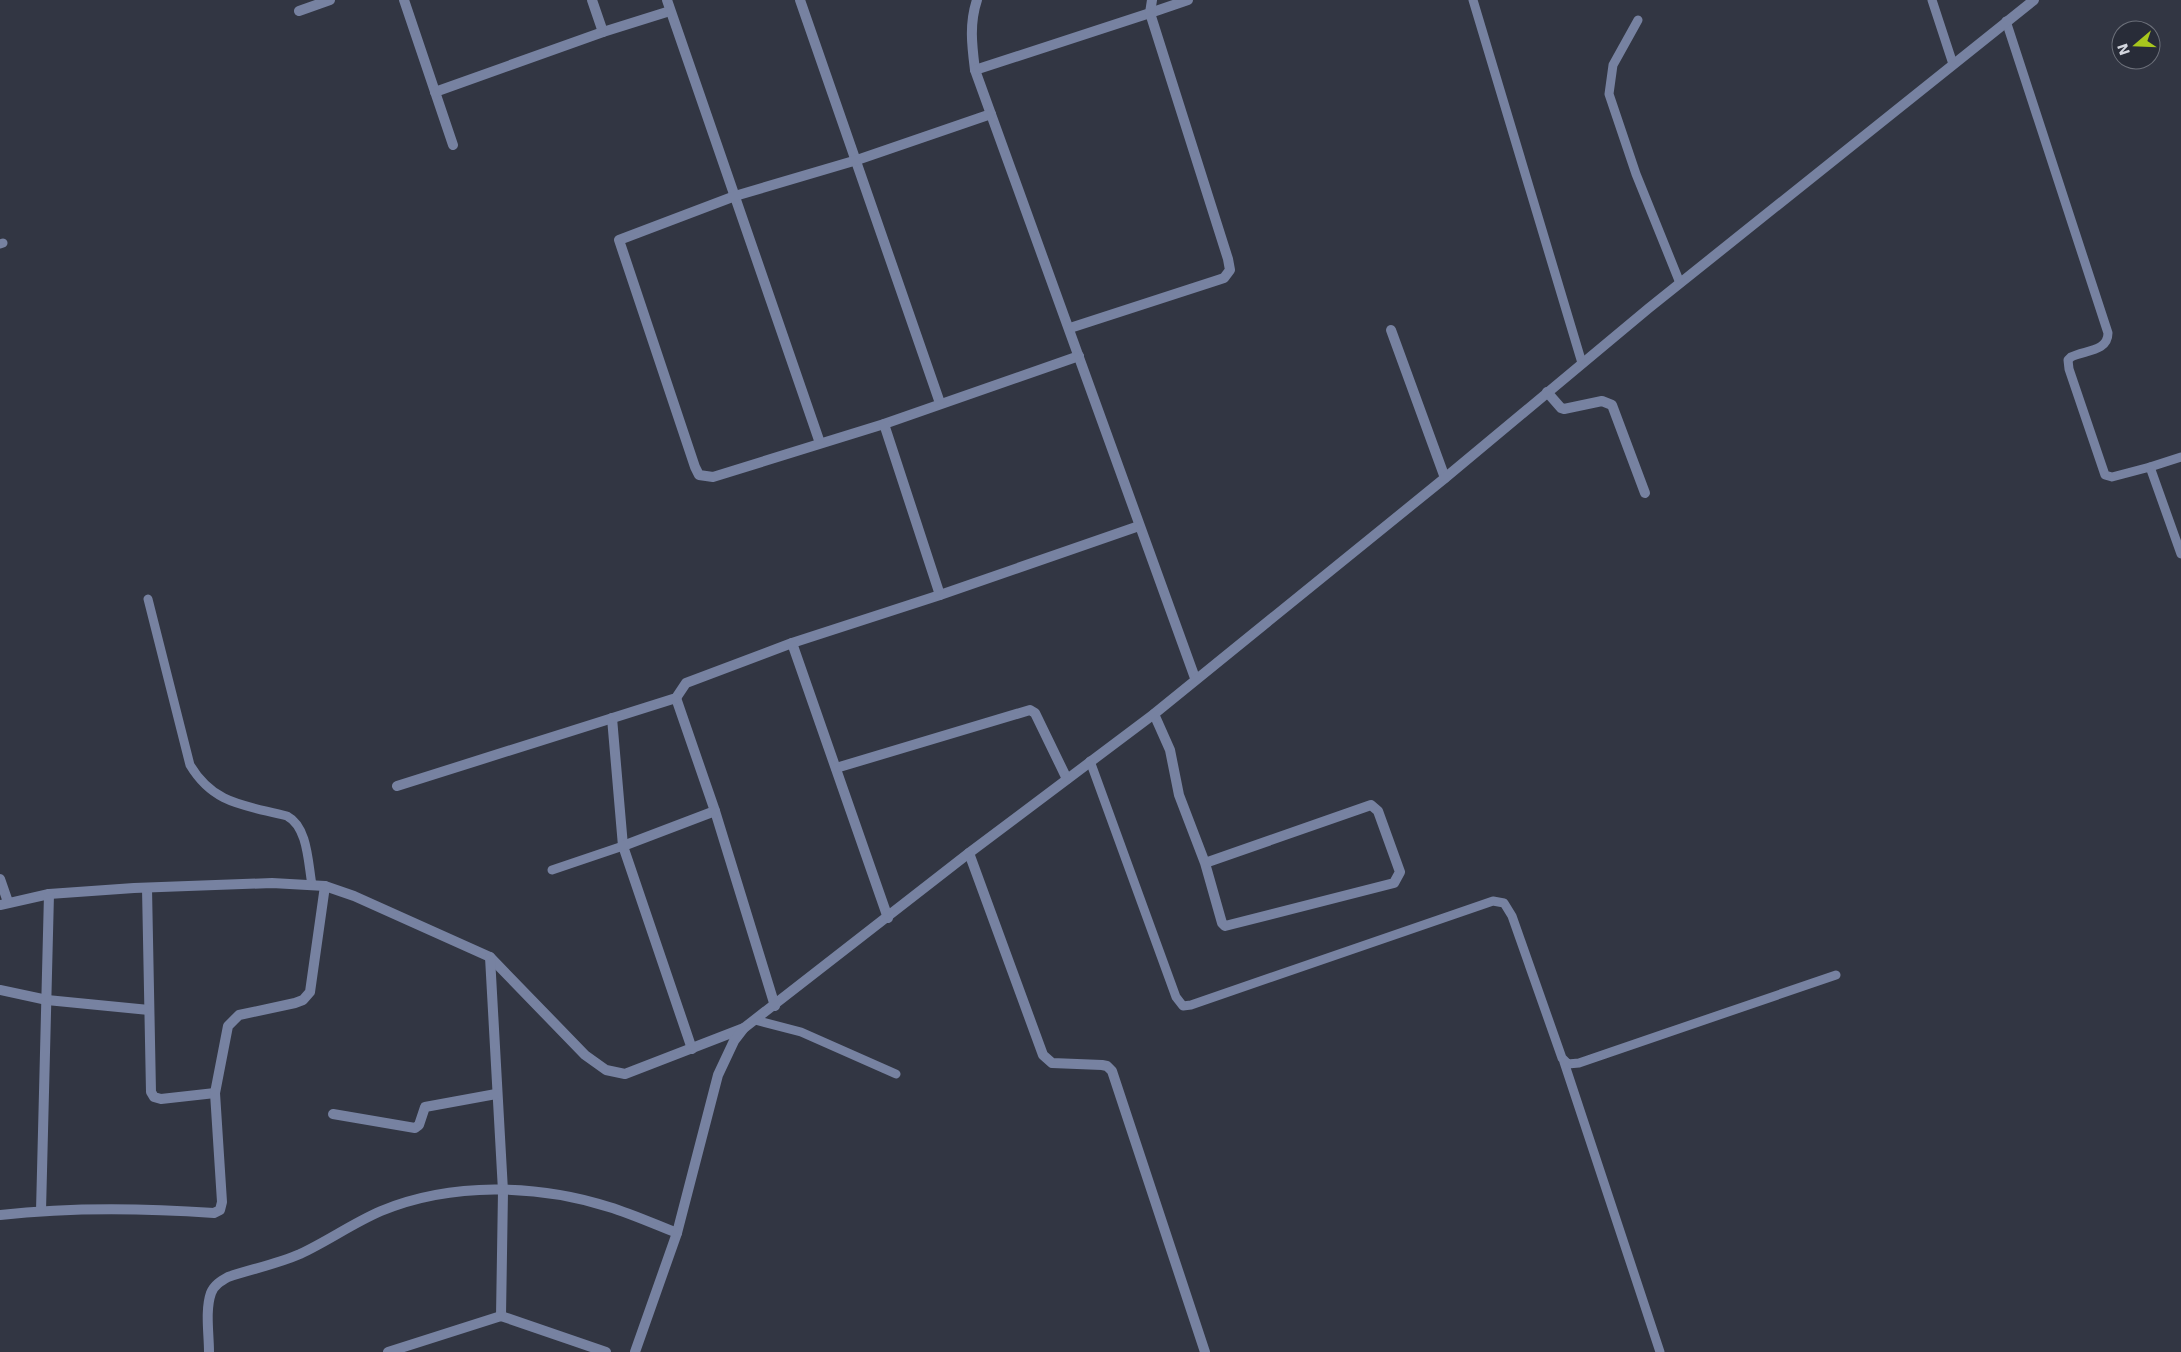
<svg xmlns="http://www.w3.org/2000/svg" width="2181" height="1352" font-family="'DejaVu Sans',sans-serif">
  <rect width="100%" height="100%" fill="#323643"/>
  <g fill="none" stroke-linecap="round" stroke-linejoin="round">
    <g stroke="#7782a1" stroke-width="9">
      <path d="M 1473,0 L 1582,363"/>
      <path d="M 1932,0 L 1953,64"/>
      <path d="M 1638,20 L 1613,65 L 1609,94 L 1636,174 L 1680,283"/>
      <path d="M 2006,21 L 2108,333 C 2108,352 2084,350 2071,357 L 2068,360 L 2069,369 L 2105,475 L 2112,477 L 2150,467 L 2181,554"/>
      <path d="M 0,244 L 3,243"/>
      <path d="M 2150,467 L 2181,457"/>
      <path d="M 148,599 L 190,765 C 214,805 245,805 287,816 C 308,827 308,863 312,885"/>
      <path d="M 1090,761 L 1176,997 L 1183,1006 L 1191,1005 L 1493,901 L 1504,903 L 1512,916 L 1562,1058 L 1568,1064 L 1579,1063 L 1836,975"/>
      <path d="M 552,870 L 623,846"/>
      <path d="M 755,1020 L 801,1032 L 896,1074"/>
      <path d="M 1564,1062 L 1660,1352"/>
    </g>
    <g stroke="#7782a1" stroke-width="10">
      <path d="M 404,0 L 453,145"/>
      <path d="M 592,0 L 603,32"/>
      <path d="M 667,0 L 820,443"/>
      <path d="M 800,0 L 940,403"/>
      <path d="M 977,0 C 969,24 972,46 975,70 L 1195,678"/>
      <path d="M 299,11 L 330,0"/>
      <path d="M 975,70 L 1150,13 L 1152,0"/>
      <path d="M 435,92 L 603,32 L 670,11"/>
      <path d="M 991,114 L 857,160 L 735,196 L 619,240 L 695,467 L 699,475 L 713,477 L 884,424 L 1079,356"/>
      <path d="M 1070,328 L 1218,280 L 1224,278 L 1230,270 L 1228,259 L 1150,13 L 1188,0"/>
      <path d="M 1391,330 L 1445,478"/>
      <path d="M 1547,392 L 1561,408 L 1564,409 L 1602,401 L 1612,405 L 1645,493"/>
      <path d="M 884,424 L 940,595"/>
      <path d="M 792,643 L 888,918"/>
      <path d="M 676,698 L 715,811 L 775,1006"/>
      <path d="M 1154,714 L 1170,750 L 1179,795 L 1205,863 L 1222,923 L 1225,926 L 1394,883 L 1400,872 L 1378,811 L 1371,805 L 1205,863"/>
      <path d="M 612,718 L 623,846 L 692,1049"/>
      <path d="M 836,768 L 1030,710 L 1035,713 L 1067,779"/>
      <path d="M 397,786 L 676,698 L 686,683 L 792,643 L 940,595 L 1139,526"/>
      <path d="M 623,846 L 715,811"/>
      <path d="M 969,853 L 1043,1055 L 1052,1063 L 1102,1065 L 1107,1066 L 1112,1071 L 1205,1352"/>
      <path d="M 0,879 L 8,902"/>
      <path d="M 147,888 L 151,1092 L 154,1097 L 161,1099 L 215,1093"/>
      <path d="M 0,905 L 49,894 L 134,888 L 272,883 L 325,886 L 354,896 L 490,957 L 585,1055 L 606,1070 L 625,1074 L 744,1028"/>
      <path d="M 490,957 L 503,1191 L 501,1316"/>
      <path d="M 0,990 L 47,1000 L 149,1010"/>
      <path d="M 333,1114 L 415,1128 L 419,1125 L 425,1107 L 496,1094"/>
      <path d="M 41,1211 L 49,894"/>
      <path d="M 0,1215 C 71,1207 142,1208 214,1213 L 220,1210 L 222,1202 L 215,1093 L 228,1026 L 239,1015 L 295,1003 L 303,1000 L 310,992 L 325,886"/>
      <path d="M 209,1352 C 209,1334 205,1310 211,1293 C 214,1285 221,1281 228,1277 C 252,1269 277,1264 300,1254 C 328,1241 353,1223 381,1211 C 451,1182 538,1184 609,1207 C 632,1214 654,1224 677,1233"/>
      <path d="M 388,1352 L 501,1316 L 606,1352"/>
    </g>
    <path stroke="#7782a1" stroke-width="10" d="M 635,1352 L 677,1233 L 718,1075 L 734,1041 L 744,1028 L 969,853 L 1154,714 L 1445,478 L 1649,308 L 2034,0"/>
  </g>
  <g transform="translate(2136 45) rotate(251)"><circle r="24" fill="#282c38" stroke="#6c707a"/>
  <path d="M0-4L9 19L0 12L-9 19Z" fill="#a8c71d"/>
  <text y="-8" font-size="14" font-weight="bold" text-anchor="middle" fill="#d3d6de">N</text>
  </g>
</svg>
